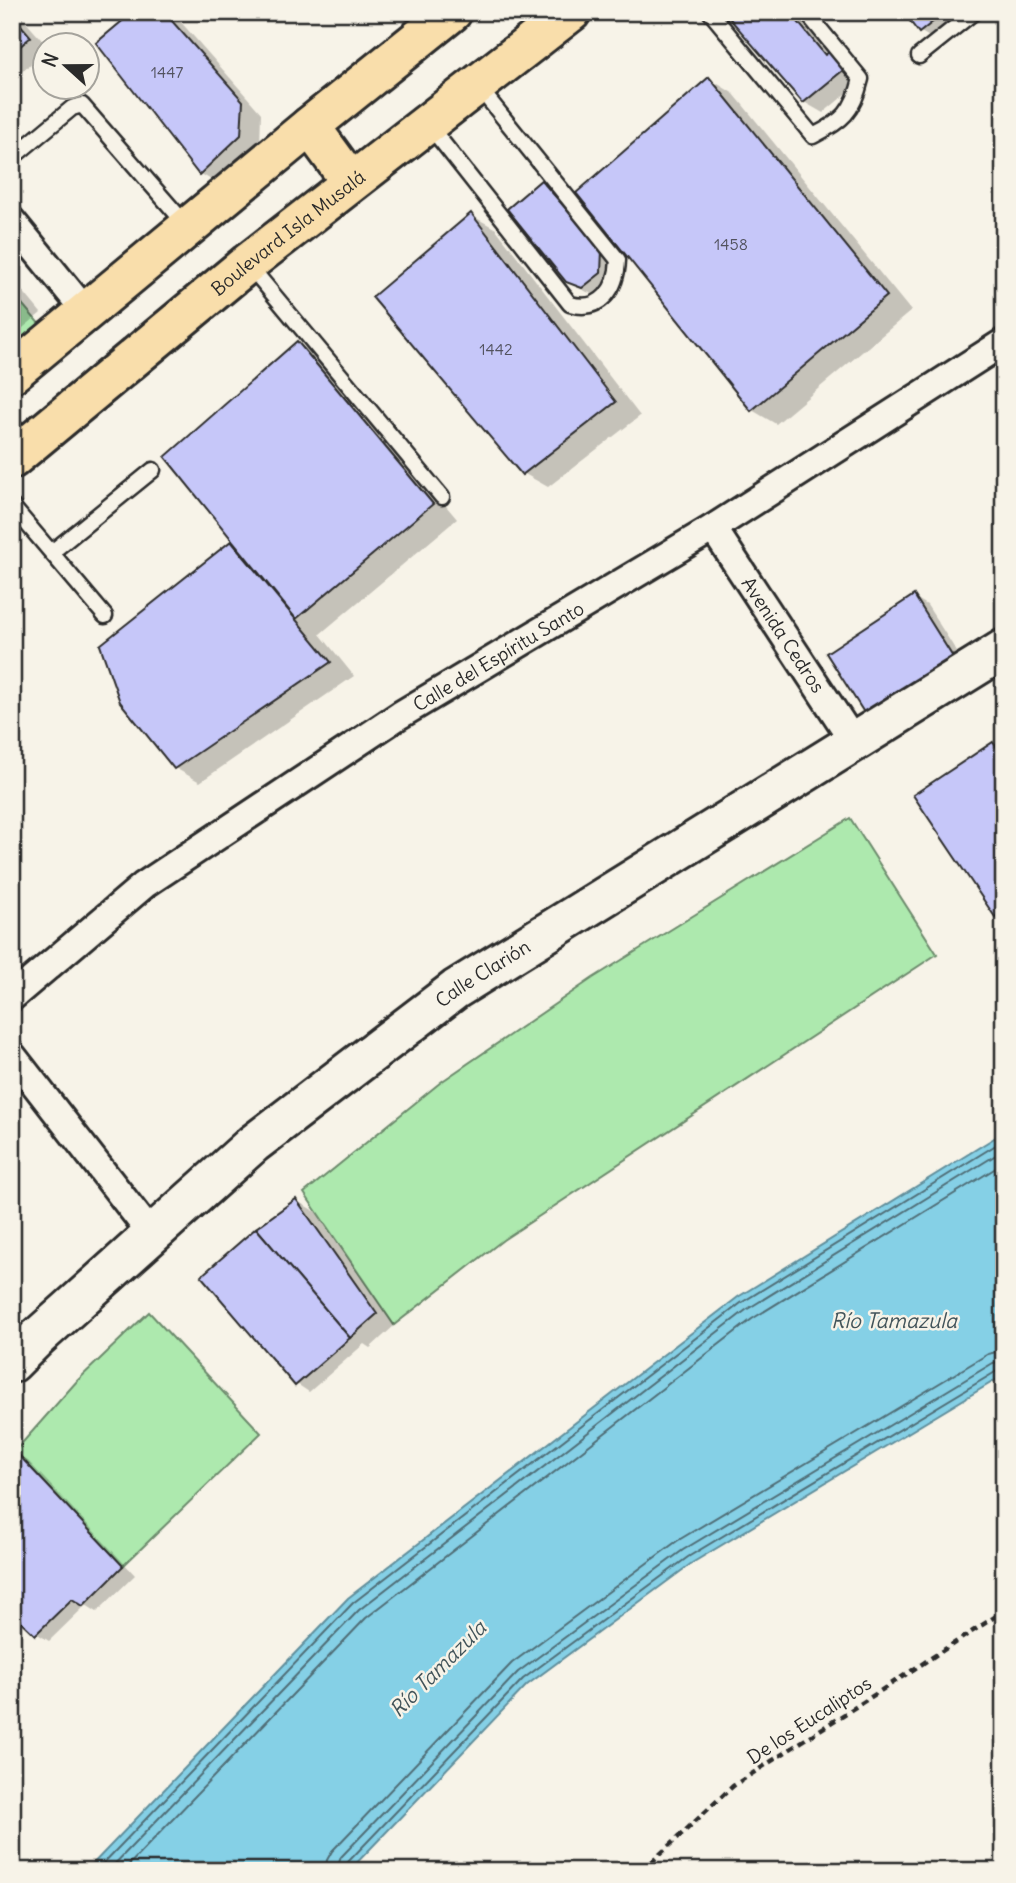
<svg xmlns="http://www.w3.org/2000/svg" width="1016" height="1883" font-family="Delius,sans-serif">
  <rect width="100%" height="100%" fill="#f7f3e8"/>
  <filter id="ink" filterUnits="userSpaceOnUse"><feTurbulence type="fractalNoise" baseFrequency=".0143" numOctaves="2"/><feDisplacementMap in="SourceGraphic" scale="14" xChannelSelector="R" yChannelSelector="G"/><feConvolveMatrix kernelMatrix="1 2 1 2 8 2 1 2 1" color-interpolation-filters="sRGB"/></filter>
  <g filter="url(#ink)">
    <g fill="#ade9ae" stroke="#6c8a6c" stroke-width="2">
      <path d="M 17,298 L 48,334 L 12,362 L 12,303 Z"/>
      <path d="M 850,818 L 937,954 L 503,1240 L 394,1325 L 304,1193 L 441,1082 L 593,978 Z"/>
      <path d="M 149,1312 L 261,1433 L 123,1566 L 15,1451 L 77,1381 Z"/>
    </g>
    <path fill="#85d0e6" stroke="#618e9b" stroke-width="2" d="M 1004,1132 L 1004,1375 L 692,1563 L 527,1685 L 349,1871 L 86,1871 L 348,1598 L 738,1297 Z"/>
    <g fill="#0003">
      <path d="M 12,12 L 17,12 L 47,46 L 46,51 L 12,80 Z"/>
      <path d="M 135,12 L 172,12 L 261,113 L 260,146 L 220,185 L 201,174 L 98,43 Z"/>
      <path d="M 727,12 L 798,12 L 831,52 L 865,78 L 823,113 L 804,102 Z"/>
      <path d="M 905,12 L 987,12 L 945,46 L 921,32 Z"/>
      <path d="M 710,79 L 734,94 L 911,311 L 776,424 L 752,410 Z"/>
      <path d="M 541,182 L 560,193 L 620,262 L 602,297 L 587,292 L 567,281 Z"/>
      <path d="M 471,215 L 496,229 L 640,416 L 548,487 L 523,473 Z"/>
      <path d="M 12,278 L 41,313 L 12,337 Z"/>
      <path d="M 297,343 L 322,358 L 457,519 L 320,634 L 354,676 L 200,782 L 175,768 L 102,646 L 234,541 Z"/>
      <path d="M 914,597 L 927,605 L 978,685 L 891,739 Z"/>
      <path d="M 993,744 L 1004,750 L 1004,920 L 997,916 L 916,796 Z"/>
      <path d="M 297,1201 L 316,1212 L 395,1325 L 370,1348 L 364,1344 L 309,1392 L 297,1384 Z"/>
      <path d="M 15,1453 L 28,1461 L 135,1575 L 97,1612 L 86,1605 L 49,1641 L 36,1633 Z"/>
    </g>
    <g fill="none" stroke-linecap="round" stroke-linejoin="round">
      <g stroke="#4f6d76" stroke-width="2">
        <path d="M 96,1871 L 353,1603 L 741,1303 L 1004,1140"/>
        <path d="M 108,1871 L 359,1610 L 746,1310 L 1004,1150"/>
        <path d="M 123,1871 L 366,1618 L 752,1319 L 1004,1163"/>
        <path d="M 325,1871 L 327,1860 L 332,1851 L 512,1663 L 677,1541 L 988,1354 L 1004,1350"/>
        <path d="M 336,1871 L 341,1857 L 518,1672 L 683,1550 L 993,1363 L 1004,1361"/>
        <path d="M 345,1871 L 347,1863 L 523,1679 L 688,1557 L 997,1371 L 1004,1370"/>
      </g>
    </g>
    <g fill="#c6c7f9" stroke="#2b2b2b" stroke-width="2">
      <path d="M 133,12 L 164,12 L 243,101 L 241,135 L 199,175 L 96,43 Z"/>
      <path d="M 724,12 L 790,12 L 825,55 L 835,48 L 847,67 L 803,103 Z"/>
      <path d="M 903,12 L 945,12 L 919,33 Z"/>
      <path d="M 12,15 L 31,37 L 12,53 Z"/>
      <path d="M 709,77 L 887,296 L 751,411 L 576,193 Z"/>
      <path d="M 541,180 L 602,250 L 601,273 L 582,288 L 566,282 L 507,209 Z"/>
      <path d="M 471,213 L 616,402 L 522,475 L 372,297 Z"/>
      <path d="M 297,341 L 433,504 L 296,619 L 165,457 Z"/>
      <path d="M 231,541 L 331,662 L 174,769 L 120,702 L 100,645 Z"/>
      <path d="M 914,595 L 966,678 L 877,733 L 826,653 Z"/>
      <path d="M 993,742 L 1004,758 L 1004,912 L 995,917 L 913,795 Z"/>
      <path d="M 296,1199 L 377,1314 L 350,1338 L 256,1228 Z"/>
      <path d="M 256,1228 L 350,1338 L 295,1386 L 201,1276 Z"/>
      <path d="M 15,1451 L 123,1566 L 83,1606 L 72,1599 L 35,1635 L 12,1613 L 12,1454 Z"/>
    </g>
    <g fill="none" stroke-linecap="round" stroke-linejoin="round">
      <g stroke="#2b2b2b" stroke-width="19">
        <g id="lane">
          <path d="M 710,12 L 813,136 C 843,121 853,112 861,79 L 806,12"/>
          <path d="M 919,56 L 974,12"/>
          <path d="M 428,124 L 570,304 C 602,313 617,287 618,260 L 477,85"/>
          <path d="M 12,158 L 72,108 L 82,105 L 188,227"/>
          <path d="M 248,264 L 442,497"/>
          <path d="M 12,506 L 105,616"/>
          <path d="M 52,552 L 153,470"/>
        </g>
      </g>
      <g stroke="#2b2b2b" stroke-width="32">
        <g id="street">
          <path d="M 12,221 L 86,312"/>
          <path id="s1" d="M 713,528 L 854,742"/>
          <path id="s2" d="M 12,997 L 144,885 L 400,715 L 713,528 L 1004,342"/>
          <path d="M 12,1055 L 152,1235"/>
        </g>
      </g>
      <g stroke="#2b2b2b" stroke-width="44">
        <g id="secondary">
          <path id="s3" d="M 12,1363 L 37,1338 L 253,1144 L 456,989 L 1004,649"/>
        </g>
      </g>
      <g stroke="#2b2b2b" stroke-width="44">
        <g id="primary">
          <path d="M 310,126 L 351,182"/>
          <path d="M 12,373 L 310,126 L 452,12"/>
          <path id="s4" d="M 12,459 L 248,263 L 571,12"/>
        </g>
      </g>
      <path stroke="#2b2b2b" stroke-width="4.5" stroke-dasharray="7 5" stroke-linecap="butt" d="M 642,1871 L 733,1786 L 1004,1611"/>
      <use href="#lane" stroke="#f7f3e8" stroke-width="14"/>
      <use href="#street" stroke="#f7f3e8" stroke-width="26"/>
      <use href="#secondary" stroke="#f7f3e8" stroke-width="38"/>
      <use href="#primary" stroke="#f9deab" stroke-width="38"/>
    </g>
  </g>
  <g text-anchor="middle" stroke-width="5" stroke-linejoin="round" paint-order="stroke">
    <g font-size="16" fill="#52525e">
      <text x="167" y="78">1447</text>
      <text x="731" y="250">1458</text>
      <text x="496" y="355">1442</text>
    </g>
    <g font-size="19" fill="#2b2b2b" stroke="#f7f3e8">
      <text dy="7" stroke="none"><textPath href="#s4" startOffset="357">Boulevard Isla Musalá</textPath></text>
      <text dy="7" stroke="none"><textPath href="#s1" startOffset="128">Avenida Cedros</textPath></text>
      <text dy="7" stroke="none"><textPath href="#s2" startOffset="595">Calle del Espíritu Santo</textPath></text>
      <text dy="7" stroke="none"><textPath href="#s3" startOffset="612">Calle Clarión</textPath></text>
      <text transform="translate(809 1720) rotate(-33)" y="7">De los Eucaliptos</text>
    </g>
    <g font-size="21" font-style="italic" fill="#42545a" stroke="#f7f3e8">
      <text x="894" y="1328">Río Tamazula</text>
      <text transform="translate(438 1669) rotate(-45)" y="7">Río Tamazula</text>
    </g>
  </g>
  <rect width="1016" height="1883" fill="none" stroke="#f7f3e8" stroke-width="42"/>
  <rect x="21" y="21" width="974" height="1841" fill="none" stroke="#2b2b2b" stroke-width="2.5" filter="url(#ink)"/>
  <g transform="translate(66 66) rotate(291)"><circle r="33" fill="#f7f3e8" stroke="#a5a39c" stroke-width="2"/>
  <path d="M0-5L12 26L0 18L-12 26Z" fill="#2b2b2b"/>
  <text y="-10" font-size="19" font-weight="bold" text-anchor="middle" fill="#2b2b2b">N</text>
  </g>
</svg>
